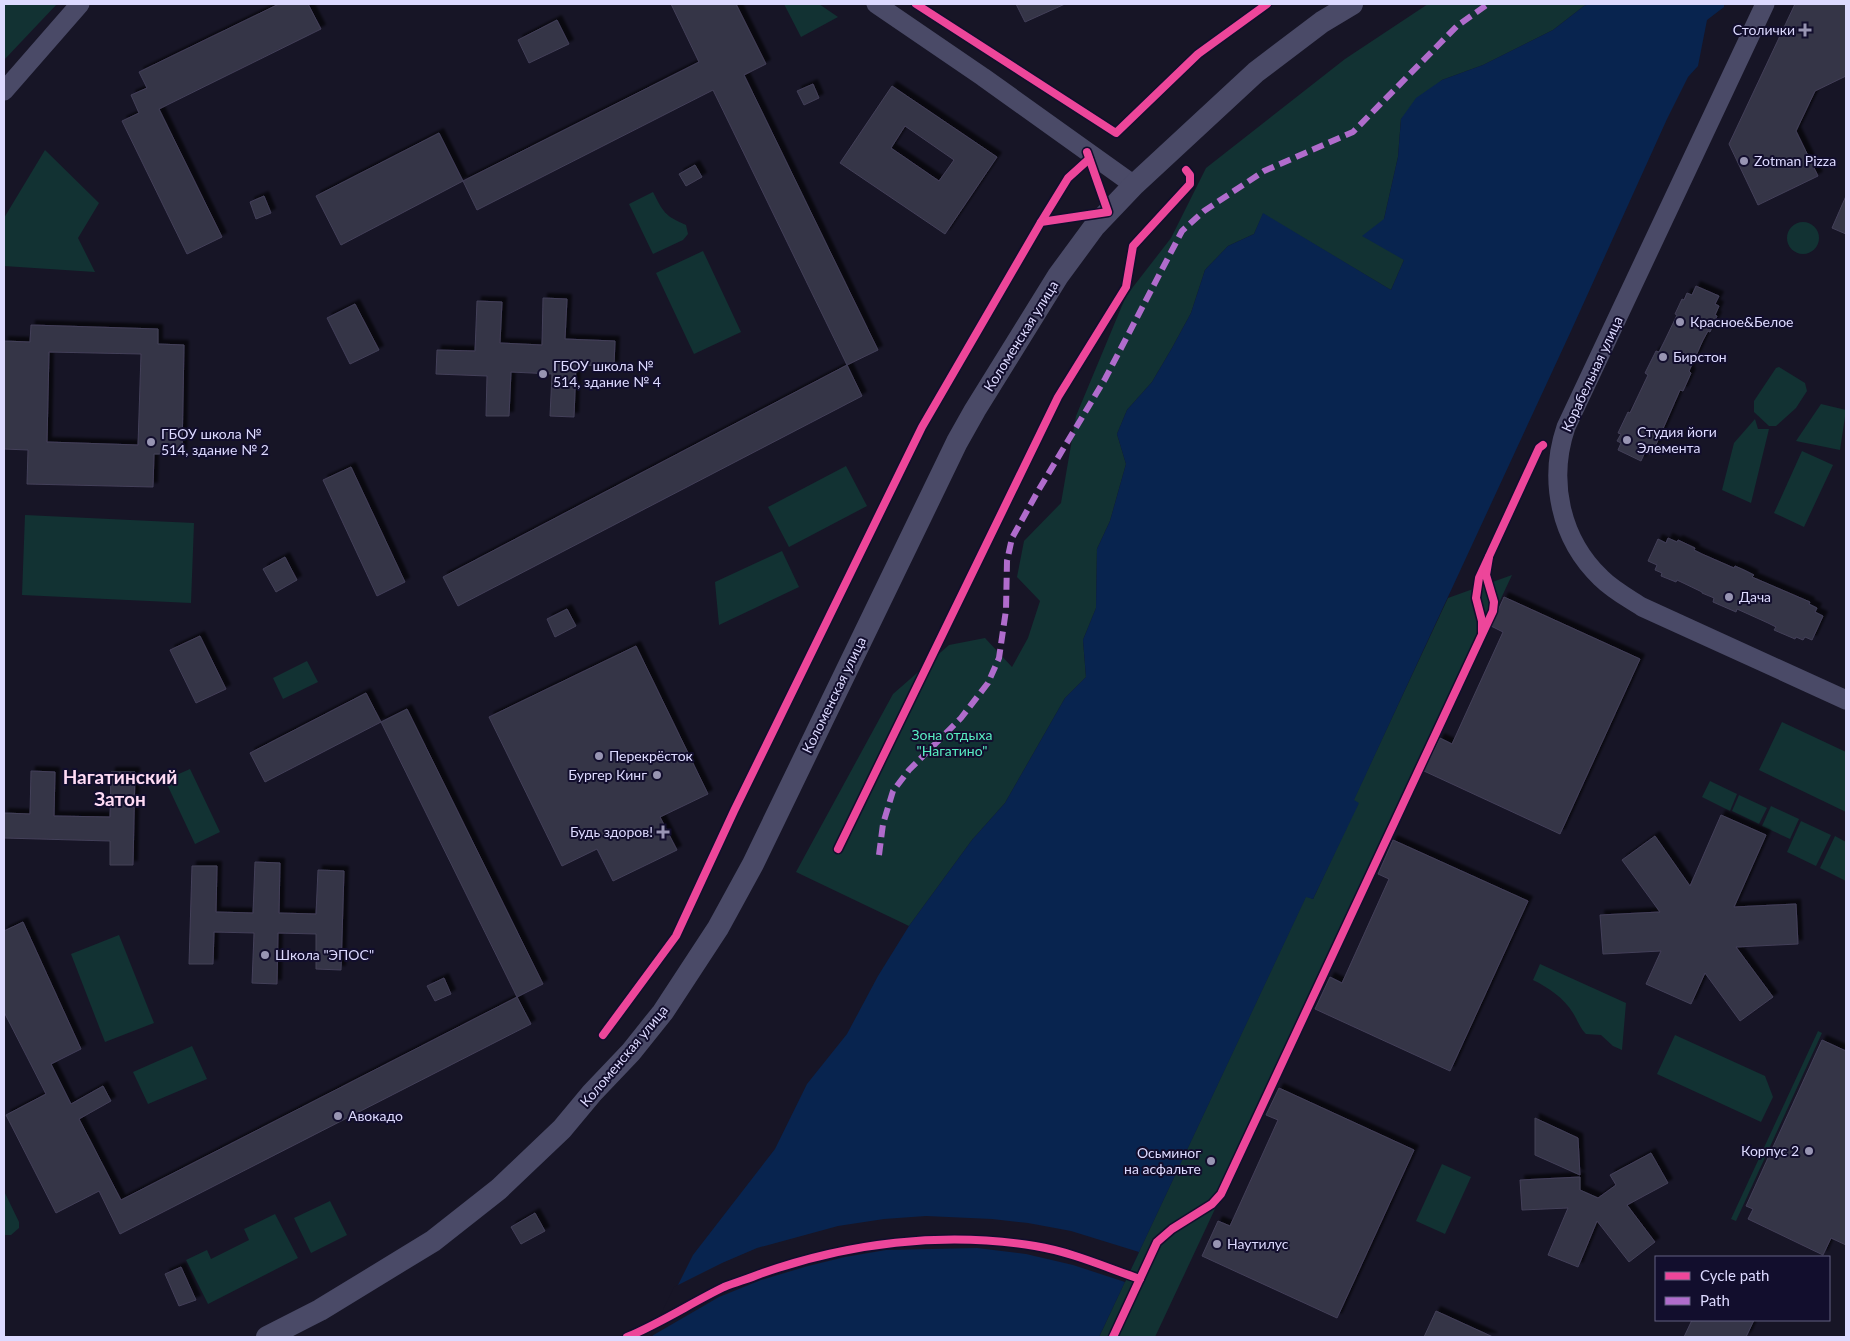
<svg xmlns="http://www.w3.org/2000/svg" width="1850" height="1341" font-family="Lato,sans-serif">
  <defs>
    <filter id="shadow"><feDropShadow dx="4.5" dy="-4.5" stdDeviation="1" flood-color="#0009"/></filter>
  </defs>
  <rect width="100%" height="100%" fill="#171526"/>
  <g fill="#123233">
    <path d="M 4,4 L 57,4 L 4,60 Z"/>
    <path d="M 784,4 L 819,4 L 838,17 L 801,37 Z"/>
    <path d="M 1428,4 L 1589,4 L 1584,6 L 1553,30 L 1483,65 L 1442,80 L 1401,119 L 1398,157 L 1384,219 L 1404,260 L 1391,290 L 1263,214 L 1254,234 L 1228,246 L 1205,270 L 1191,313 L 1172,348 L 1152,382 L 1127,410 L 1117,434 L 1126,464 L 1110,521 L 1097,549 L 1096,608 L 1083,640 L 1086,677 L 1065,698 L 1005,803 L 972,840 L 909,926 L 796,872 L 893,694 L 949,645 L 985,638 L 1012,667 L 1028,638 L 1040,601 L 1017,577 L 1024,541 L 1061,503 L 1076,416 L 1126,296 L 1171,238 L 1206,168 L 1345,59 Z"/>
    <path d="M 45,150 L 99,203 L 78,238 L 95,272 L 4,266 L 4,218 Z"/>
    <path d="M 653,192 C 663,212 665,216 686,225 L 688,234 L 683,240 L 653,254 L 629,204 Z"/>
    <circle cx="1803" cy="238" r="16"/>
    <path d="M 703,251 L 741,332 L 694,354 L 656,273 Z"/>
    <path d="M 1779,367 L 1805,383 L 1807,391 L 1796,408 L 1776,426 L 1769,426 L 1754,412 L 1754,401 L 1776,368 Z"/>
    <path d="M 1821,404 L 1846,410 L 1840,450 L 1796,441 Z"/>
    <path d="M 1755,419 L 1758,429 L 1769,429 L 1751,503 L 1722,490 L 1734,443 Z"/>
    <path d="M 1802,451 L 1833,465 L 1804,527 L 1774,513 Z"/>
    <path d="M 846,466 L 867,506 L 789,547 L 768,507 Z"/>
    <path d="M 25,515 L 194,523 L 191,603 L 22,595 Z"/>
    <path d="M 782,551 L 799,587 L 719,625 L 715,582 Z"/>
    <path d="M 1512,575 L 1155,1337 L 1099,1337 L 1306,896 L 1313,899 L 1358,803 L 1353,801 L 1448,598 Z"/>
    <path d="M 307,661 L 318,682 L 283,699 L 273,678 Z"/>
    <path d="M 1782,722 L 1846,752 L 1846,812 L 1759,770 Z"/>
    <path d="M 190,769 L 220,832 L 195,844 L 165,780 Z"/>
    <path d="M 1710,781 L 1737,794 L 1730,811 L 1702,797 Z"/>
    <path d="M 1739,795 L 1767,808 L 1759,824 L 1732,811 Z"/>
    <path d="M 1771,806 L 1799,819 L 1790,839 L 1762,826 Z"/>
    <path d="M 1801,821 L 1831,835 L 1816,866 L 1787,852 Z"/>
    <path d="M 1835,836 L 1846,842 L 1846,881 L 1820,868 Z"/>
    <path d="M 119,935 L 154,1023 L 105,1042 L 71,954 Z"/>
    <path d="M 1540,964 L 1626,1003 L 1622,1050 L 1613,1046 L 1601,1035 L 1586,1034 C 1580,1028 1578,1021 1573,1013 C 1564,998 1549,988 1533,980 Z"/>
    <path d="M 1818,1031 L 1822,1033 L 1736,1221 L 1731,1219 Z"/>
    <path d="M 1675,1035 L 1765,1076 L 1773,1097 L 1761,1122 L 1657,1074 Z"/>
    <path d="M 192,1046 L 207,1079 L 148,1104 L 133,1072 Z"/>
    <path d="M 1442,1164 L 1471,1177 L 1445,1234 L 1416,1221 Z"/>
    <path d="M 4,1191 L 19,1222 L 19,1228 L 11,1235 L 4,1235 Z"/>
    <path d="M 330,1201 L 347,1235 L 311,1253 L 294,1218 Z"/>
    <path d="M 275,1214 L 298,1258 L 208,1304 L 186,1260 L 207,1250 L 211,1259 L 249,1240 L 244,1229 Z"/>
  </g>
  <path fill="#08244f" d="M 1589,4 L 1724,4 L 1724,7 L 1707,20 L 1698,66 L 1688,77 L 1667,119 L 1571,331 L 1354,800 L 1359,803 L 1313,899 L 1306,897 L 1099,1337 L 652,1337 L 693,1255 L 775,1149 L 807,1084 L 847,1034 L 878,976 L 909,926 L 972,840 L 1005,803 L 1065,698 L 1086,677 L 1083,640 L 1096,608 L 1097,549 L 1110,521 L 1126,464 L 1117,434 L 1127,410 L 1152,382 L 1172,348 L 1191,313 L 1205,270 L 1228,246 L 1254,234 L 1263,213 L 1391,290 L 1404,260 L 1362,236 L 1384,219 L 1398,157 L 1401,119 L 1416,98 L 1442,80 L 1483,65 L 1553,30 L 1584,6 Z"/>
  <path fill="#171526" d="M 926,1216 L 992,1219 L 1028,1223 L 1071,1231 L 1139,1252 L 1125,1282 L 1073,1265 L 1026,1254 L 977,1248 L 886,1250 L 845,1257 L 808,1266 L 761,1280 L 719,1297 L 650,1337 L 674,1287 L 722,1263 L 757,1248 L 838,1226 L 884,1219 Z"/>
  <g fill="#363447" stroke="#434059" fill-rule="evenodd" filter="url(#shadow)">
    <path d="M 279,4 L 308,4 L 321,29 L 159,109 L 222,237 L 187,254 L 122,121 L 139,113 L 131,95 L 147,88 L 139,72 Z"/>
    <path d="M 671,4 L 736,4 L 766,64 L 744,75 L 878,350 L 847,365 L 713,90 L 477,210 L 463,181 L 699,62 Z"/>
    <path d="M 1016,4 L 1065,4 L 1025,22 Z"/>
    <path d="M 1795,4 L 1846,4 L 1846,76 L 1815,91 L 1796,131 L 1818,176 L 1758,205 L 1729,144 Z"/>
    <path d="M 557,20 L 569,44 L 529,63 L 518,40 Z"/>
    <path d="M 813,84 L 819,98 L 804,105 L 797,91 Z"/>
    <path d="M 892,86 L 997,157 L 945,234 L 840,163 ZM 905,126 L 954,160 L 939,181 L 891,148 Z"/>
    <path d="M 439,133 L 463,181 L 341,245 L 316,196 Z"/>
    <path d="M 695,165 L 702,177 L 686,186 L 679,174 Z"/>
    <path d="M 264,196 L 271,213 L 256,219 L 250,202 Z"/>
    <path d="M 1846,196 L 1846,234 L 1832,228 Z"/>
    <path d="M 1696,286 L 1719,296 L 1715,304 L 1719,306 L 1715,315 L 1717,316 L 1710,332 L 1708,331 L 1703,340 L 1689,371 L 1691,373 L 1683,391 L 1680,390 L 1655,447 L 1653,447 L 1650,454 L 1645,452 L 1641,461 L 1618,450 L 1621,443 L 1617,441 L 1621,434 L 1618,433 L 1628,412 L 1630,413 L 1648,375 L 1645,373 L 1656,351 L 1659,352 L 1665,340 L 1677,315 L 1675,314 L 1682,299 L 1684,300 L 1687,293 L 1692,295 Z"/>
    <path d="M 543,298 L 567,299 L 565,339 L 615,341 L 614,366 L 576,365 L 574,417 L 550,416 L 552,374 L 511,372 L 509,416 L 486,416 L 487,376 L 436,374 L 437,350 L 475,351 L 477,301 L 502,302 L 500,343 L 542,345 Z"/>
    <path d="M 355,304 L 379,350 L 350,364 L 327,318 Z"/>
    <path d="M 31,325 L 158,329 L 158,344 L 184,345 L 182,454 L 154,454 L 153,487 L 27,484 L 28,450 L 4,449 L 4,341 L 30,342 ZM 49,352 L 141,354 L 138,445 L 47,442 Z"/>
    <path d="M 847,365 L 862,396 L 458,606 L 443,577 Z"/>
    <path d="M 351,467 L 405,582 L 377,596 L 323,480 Z"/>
    <path d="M 1668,538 L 1677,542 L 1678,540 L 1695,548 L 1694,550 L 1702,554 L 1734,568 L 1735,566 L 1744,570 L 1754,575 L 1752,577 L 1810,602 L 1809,604 L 1817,608 L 1815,612 L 1823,616 L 1812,640 L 1805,637 L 1803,640 L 1796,637 L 1795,639 L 1774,630 L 1776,627 L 1768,623 L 1737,609 L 1736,612 L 1713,602 L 1714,598 L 1702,593 L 1702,592 L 1677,580 L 1676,582 L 1661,576 L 1662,573 L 1655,570 L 1657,565 L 1648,561 L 1658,539 L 1666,543 Z"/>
    <path d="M 285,557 L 297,580 L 276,592 L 263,569 Z"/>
    <path d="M 1504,597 L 1640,659 L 1560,834 L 1424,771 L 1440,738 L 1452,744 L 1503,632 L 1491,626 Z"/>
    <path d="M 567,609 L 576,626 L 555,637 L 547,619 Z"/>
    <path d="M 200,636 L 226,689 L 196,703 L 170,650 Z"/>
    <path d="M 636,646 L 708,794 L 660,817 L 677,850 L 613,881 L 597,849 L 562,866 L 489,717 Z"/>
    <path d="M 366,693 L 381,722 L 265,782 L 250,753 Z"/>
    <path d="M 407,709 L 543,984 L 517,997 L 381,722 Z"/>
    <path d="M 31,771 L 55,772 L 54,816 L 110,817 L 111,772 L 135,772 L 133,865 L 110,865 L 110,841 L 4,838 L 4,813 L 30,814 Z"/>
    <path d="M 1721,815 L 1766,835 L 1734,907 L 1796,904 L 1798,944 L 1736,947 L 1773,997 L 1740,1021 L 1705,973 L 1691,1004 L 1646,984 L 1661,951 L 1603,954 L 1600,915 L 1660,912 L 1622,860 L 1655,836 L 1690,886 Z"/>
    <path d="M 1393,840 L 1528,901 L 1450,1071 L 1315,1009 L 1330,977 L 1342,983 L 1389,879 L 1378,874 Z"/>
    <path d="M 255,862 L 280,863 L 279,913 L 316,914 L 318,870 L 344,871 L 341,970 L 316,969 L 316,934 L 278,933 L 277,984 L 252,983 L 254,933 L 214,932 L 213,964 L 189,964 L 192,866 L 217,866 L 216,912 L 253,913 Z"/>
    <path d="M 23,922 L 81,1049 L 51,1064 L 71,1104 L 103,1086 L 111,1101 L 79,1119 L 121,1200 L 517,997 L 531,1024 L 120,1234 L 99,1191 L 56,1213 L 6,1115 L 46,1094 L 4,1012 L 4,931 Z"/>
    <path d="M 444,978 L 451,994 L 435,1001 L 427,986 Z"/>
    <path d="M 1822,1040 L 1846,1051 L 1846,1245 L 1831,1238 L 1823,1255 L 1748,1219 L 1753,1209 L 1746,1206 Z"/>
    <path d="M 1279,1088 L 1414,1150 L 1337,1318 L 1202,1256 L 1218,1221 L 1230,1226 L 1278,1120 L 1266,1115 Z"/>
    <path d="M 1535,1118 L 1578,1138 L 1580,1175 L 1535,1155 Z"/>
    <path d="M 1651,1153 L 1668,1183 L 1627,1205 L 1655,1242 L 1629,1262 L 1597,1221 L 1578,1267 L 1548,1255 L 1568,1208 L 1522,1210 L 1520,1180 L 1580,1177 L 1580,1190 L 1598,1198 L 1616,1185 L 1610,1175 Z"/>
    <path d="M 535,1213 L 545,1231 L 521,1244 L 511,1227 Z"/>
    <path d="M 181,1267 L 196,1300 L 179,1306 L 165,1274 Z"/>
    <path d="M 1436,1311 L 1493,1337 L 1424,1337 Z"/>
    <path d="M 1692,1320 L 1754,1320 L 1746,1337 L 1684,1337 Z"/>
  </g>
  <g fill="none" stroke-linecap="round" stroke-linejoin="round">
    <g stroke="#4a4a67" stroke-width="19">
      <path d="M 876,4 L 983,77 L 1134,185"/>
      <path d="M 1765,4 L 1566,427 C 1548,480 1560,539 1601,578 C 1613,590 1628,598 1642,607 L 1846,700"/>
      <path d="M 4,91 L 80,4"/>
    </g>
    <path stroke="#4a4a67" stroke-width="22" d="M 267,1337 L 320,1310 L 433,1241 L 499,1189 L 562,1129 L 592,1093 L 631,1052 L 663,1012 L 718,928 L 753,864 L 957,442 L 975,410 L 1058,276 L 1094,227 L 1134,185 L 1256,72 L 1322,22 L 1352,4"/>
    <path stroke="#b06ccc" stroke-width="6" stroke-dasharray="12 6" stroke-linecap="butt" d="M 879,855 L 883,824 L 893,791 L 909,770 L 961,718 L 988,683 L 999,658 L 1006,610 L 1007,561 L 1012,538 L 1038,491 L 1105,379 L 1182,231 L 1204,211 L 1264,171 L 1353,132 L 1457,26 L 1488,4"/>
    <g stroke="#120e2d" stroke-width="11">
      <g id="cycleway">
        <path d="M 916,4 L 1116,133 L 1198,54 L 1267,4"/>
        <path d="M 1041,222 L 1068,178 L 1089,159"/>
        <path d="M 1482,632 L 1482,621 L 1476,598 L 1479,578 L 1539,448 L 1543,445"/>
        <path d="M 838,849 L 1058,397 L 1126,287 L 1133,246 L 1190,184 L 1190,175 L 1186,170"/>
        <path d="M 603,1035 L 676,936 L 734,811 L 922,427 L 1041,222 L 1108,212 L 1087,152"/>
        <path d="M 627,1337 C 661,1323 691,1303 724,1287 C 736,1282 748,1279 760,1274 C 847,1243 943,1231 1035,1246 C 1072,1252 1105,1267 1140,1279"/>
        <path d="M 1113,1337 L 1157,1242 L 1172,1229 L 1212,1204 L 1221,1194 L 1493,611 L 1494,602 L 1486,575 L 1489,557"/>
      </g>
    </g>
    <use href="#cycleway" stroke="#ed469a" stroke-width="8"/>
  </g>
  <g fill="#9895b3" stroke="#120e2d" stroke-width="2">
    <path d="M1802.5 22.5h5v5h5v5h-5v5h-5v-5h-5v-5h5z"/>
    <circle cx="1744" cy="161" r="5"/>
    <circle cx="1680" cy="322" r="5"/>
    <circle cx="1663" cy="357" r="5"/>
    <circle cx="543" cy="374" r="5"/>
    <circle cx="1627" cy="440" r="5"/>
    <circle cx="151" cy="442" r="5"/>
    <circle cx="1729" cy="597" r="5"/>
    <circle cx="599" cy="756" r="5"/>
    <circle cx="657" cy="775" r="5"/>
    <path d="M660.5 824.5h5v5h5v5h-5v5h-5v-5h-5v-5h5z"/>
    <circle cx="265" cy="955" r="5"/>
    <circle cx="338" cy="1116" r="5"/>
    <circle cx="1809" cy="1151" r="5"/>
    <circle cx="1211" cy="1161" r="5"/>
    <circle cx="1217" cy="1244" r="5"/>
  </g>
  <g text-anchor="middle" stroke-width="4" stroke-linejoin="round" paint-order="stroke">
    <g font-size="14" fill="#dddaff" stroke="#120e2d" text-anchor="start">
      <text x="1795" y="35" text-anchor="end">Столички</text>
      <text x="1754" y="166">Zotman Pizza</text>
      <text x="1690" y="327">Красное&amp;Белое</text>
      <text x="1673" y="362">Бирстон</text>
      <text x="553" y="371">ГБОУ школа №<tspan x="553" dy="16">514, здание № 4</tspan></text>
      <text x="1637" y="437">Студия йоги<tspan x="1637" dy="16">Элемента</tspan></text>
      <text x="161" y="439">ГБОУ школа №<tspan x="161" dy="16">514, здание № 2</tspan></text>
      <text x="1739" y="602">Дача</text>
      <text x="609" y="761">Перекрёсток</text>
      <text x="647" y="780" text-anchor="end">Бургер Кинг</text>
      <text x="653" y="837" text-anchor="end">Будь здоров!</text>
      <text x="275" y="960">Школа "ЭПОС"</text>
      <text x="348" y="1121">Авокадо</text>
      <text x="1799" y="1156" text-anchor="end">Корпус 2</text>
      <text x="1201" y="1158" text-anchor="end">Осьминог<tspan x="1201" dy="16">на асфальте</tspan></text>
      <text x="1227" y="1249">Наутилус</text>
    </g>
    <g font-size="14" fill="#dddaff" stroke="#120e2d">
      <text transform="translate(1021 336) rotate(-58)" y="5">Коломенская улица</text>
      <text transform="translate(1592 374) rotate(-65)" y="5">Корабельная улица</text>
      <text transform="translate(834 695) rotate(-64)" y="5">Коломенская улица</text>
      <text transform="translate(624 1056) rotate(-50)" y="5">Коломенская улица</text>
    </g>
    <g font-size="14" fill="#58edc2" stroke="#120e2d">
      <text x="952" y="740">Зона отдыха<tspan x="952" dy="16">"Нагатино"</tspan></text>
    </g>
    <g font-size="19" font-weight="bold" fill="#ffdcf4" stroke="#120e2d">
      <text x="120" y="784">Нагатинский<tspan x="120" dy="22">Затон</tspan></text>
    </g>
  </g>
  <rect width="1850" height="1341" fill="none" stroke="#dddaff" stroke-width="10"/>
  <rect x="1655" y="1256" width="175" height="65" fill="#120e2d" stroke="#636081"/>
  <rect x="1665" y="1272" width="25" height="8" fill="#ed469a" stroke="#636081"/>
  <text x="1700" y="1281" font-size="15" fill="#dddaff">Cycle path</text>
  <rect x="1665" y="1297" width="25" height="8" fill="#b06ccc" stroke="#636081"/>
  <text x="1700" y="1306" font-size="15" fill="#dddaff">Path</text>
</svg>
